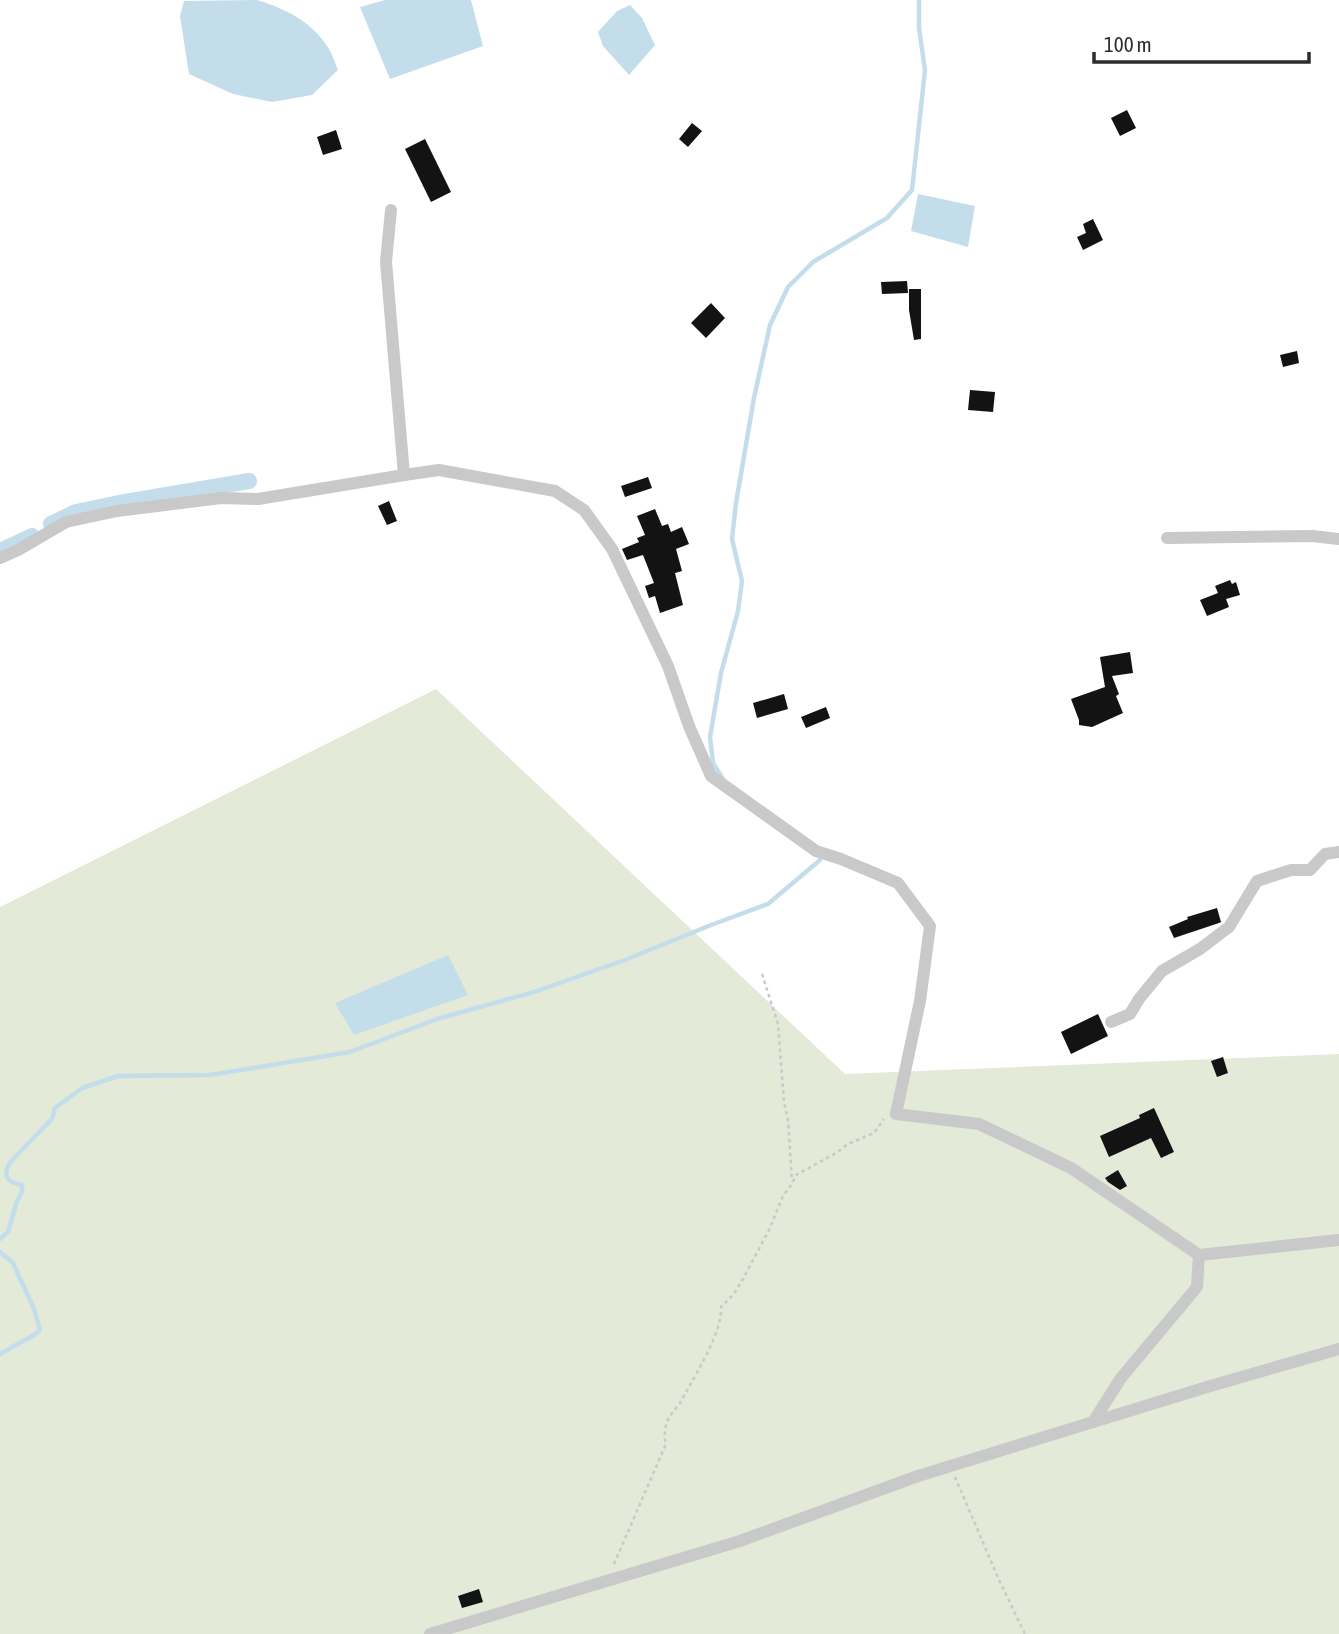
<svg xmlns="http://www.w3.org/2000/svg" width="1339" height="1634" font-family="'Asap Condensed',sans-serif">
  <rect width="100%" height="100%" fill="#fff"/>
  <path fill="#e3ead8" d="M 436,689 L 845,1074 L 1339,1054 L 1339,1634 L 0,1634 L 0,907 Z"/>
  <g fill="#c4ddeb">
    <path d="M 257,0 C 286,9 313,22 329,49 C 333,56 335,63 338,70 L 312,95 L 272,102 L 233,94 L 189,74 L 180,16 L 184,1 Z"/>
    <path d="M 385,0 L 471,0 L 483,46 L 390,79 L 360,7 Z"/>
    <path d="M 630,5 L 642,18 L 655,45 L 629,75 L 603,46 L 598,32 L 617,11 Z"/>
    <path d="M 918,194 L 975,206 L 968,247 L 911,231 Z"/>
    <path d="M 448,955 L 468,995 L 354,1035 L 335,1003 Z"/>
  </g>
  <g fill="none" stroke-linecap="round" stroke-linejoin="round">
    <g stroke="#c4ddeb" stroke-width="4.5">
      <path d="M 723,779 L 713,763 L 710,737 L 721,673 L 738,611 L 742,581 L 732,539 L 736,503 L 754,398 L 770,325 L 788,287 L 813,262 L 887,218 L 912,190 L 925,70 L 919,28 L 919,0"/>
      <path d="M 0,1239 L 8,1232 L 17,1201 L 22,1192 L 22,1185 C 5,1182 2,1174 12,1160 L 52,1119 L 55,1108 L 82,1088 L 118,1076 L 210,1075 L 350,1052 L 437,1019 L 534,992 L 625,960 L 711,925 L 768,904 L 820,860"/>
      <path d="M 0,1252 L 13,1263 L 34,1309 L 40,1330 L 34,1335 L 0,1354"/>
    </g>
    <g stroke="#c4ddeb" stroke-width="16">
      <path d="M 51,524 L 76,512 L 119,503 L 249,481"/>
      <path d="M 0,551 L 32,536"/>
    </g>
  </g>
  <g fill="#131313">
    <path d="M 1127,110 L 1136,128 L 1120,136 L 1111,118 Z"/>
    <path d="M 692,123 L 702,131 L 688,147 L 679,139 Z"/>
    <path d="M 336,130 L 342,149 L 323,155 L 317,137 Z"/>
    <path d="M 425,139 L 451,192 L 431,202 L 405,149 Z"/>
    <path d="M 1093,219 L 1103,240 L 1083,250 L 1077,237 L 1086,233 L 1083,224 Z"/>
    <path d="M 907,281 L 908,293 L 882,294 L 881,282 Z"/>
    <path d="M 909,289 L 921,289 L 921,339 L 914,340 L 909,310 Z"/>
    <path d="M 711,303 L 725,318 L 706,338 L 691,323 Z"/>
    <path d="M 1297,351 L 1299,363 L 1283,367 L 1280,355 Z"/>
    <path d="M 970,390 L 995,392 L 993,412 L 968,410 Z"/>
    <path d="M 648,477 L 652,488 L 625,497 L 621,486 Z"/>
    <path d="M 389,501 L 397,521 L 387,525 L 378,506 Z"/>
    <path d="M 655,509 L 662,526 L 668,524 L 671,532 L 682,527 L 689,544 L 676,549 L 682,571 L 675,573 L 683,605 L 660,613 L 655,596 L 649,598 L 645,586 L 654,583 L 643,555 L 627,560 L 622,549 L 639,542 L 637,538 L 645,535 L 637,516 Z"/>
    <path d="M 1230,580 L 1232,584 L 1236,582 L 1240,595 L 1226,599 L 1229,607 L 1207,616 L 1200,600 L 1218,593 L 1215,586 Z"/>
    <path d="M 1130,652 L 1133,673 L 1112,676 L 1119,694 L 1116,696 L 1123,713 L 1092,727 L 1079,725 L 1079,720 L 1071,699 L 1105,687 L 1100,657 Z"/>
    <path d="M 784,694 L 788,709 L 757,718 L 753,703 Z"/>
    <path d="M 826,707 L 830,718 L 806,728 L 801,717 Z"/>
    <path d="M 1217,908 L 1221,922 L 1219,923 L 1174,938 L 1169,927 L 1188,919 L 1187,917 Z"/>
    <path d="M 1098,1014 L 1108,1036 L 1071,1054 L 1061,1032 Z"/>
    <path d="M 1223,1057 L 1228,1073 L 1217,1077 L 1211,1061 Z"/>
    <path d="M 1154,1108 L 1174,1152 L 1161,1158 L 1151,1138 L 1109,1157 L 1100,1136 L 1140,1118 L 1139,1115 Z"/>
    <path d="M 1118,1170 L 1127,1186 L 1120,1190 L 1108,1182 L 1105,1178 Z"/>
    <path d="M 479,1589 L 483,1602 L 462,1608 L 458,1596 Z"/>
  </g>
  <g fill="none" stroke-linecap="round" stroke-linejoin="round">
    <g stroke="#c9c9c9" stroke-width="2.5" stroke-dasharray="3.5 3.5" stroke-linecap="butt">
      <path d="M 762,974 L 778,1024 L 784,1102 L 788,1120 L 792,1181"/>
      <path d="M 955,1477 L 999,1580 L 1025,1634"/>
      <path d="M 614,1564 L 666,1444 C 662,1428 668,1416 679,1405 C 692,1380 723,1333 721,1307 L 734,1294 L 743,1279 L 769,1230 L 783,1196 L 792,1184 L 796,1175 L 836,1153 L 848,1144 L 874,1133 L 884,1119"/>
    </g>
    <g stroke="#c9c9c9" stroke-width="12">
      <path d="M 391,210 L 386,262 L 404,475 L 439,470 L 555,491 L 584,510 L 612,549 L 636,599 L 668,666 L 689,726 L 711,776 L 816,851 L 841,859 L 898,883 L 930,926 L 920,1001 L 896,1114 L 979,1124 L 1071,1168 L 1199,1255"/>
      <path d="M 1167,538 L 1312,536 L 1339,539"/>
      <path d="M 0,558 L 18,550 L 66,522 L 117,511 L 221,498 L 258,499 L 404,475"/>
      <path d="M 1111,1022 L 1130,1014 L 1139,999 L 1162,971 L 1200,949 L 1229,927 L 1257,881 L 1291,870 L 1310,870 L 1325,854 L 1339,852"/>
      <path d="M 1093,1422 L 1121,1378 L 1197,1287 L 1199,1255 L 1339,1240"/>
      <path d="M 430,1634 L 740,1541 L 918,1476 L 1207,1387 L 1339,1349"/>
    </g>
  </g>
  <path d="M1094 52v10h215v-10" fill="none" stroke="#2c2c2c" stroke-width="3.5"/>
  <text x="1104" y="52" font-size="21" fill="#2c2c2c" stroke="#ffffff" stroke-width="5" paint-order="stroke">100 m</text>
</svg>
